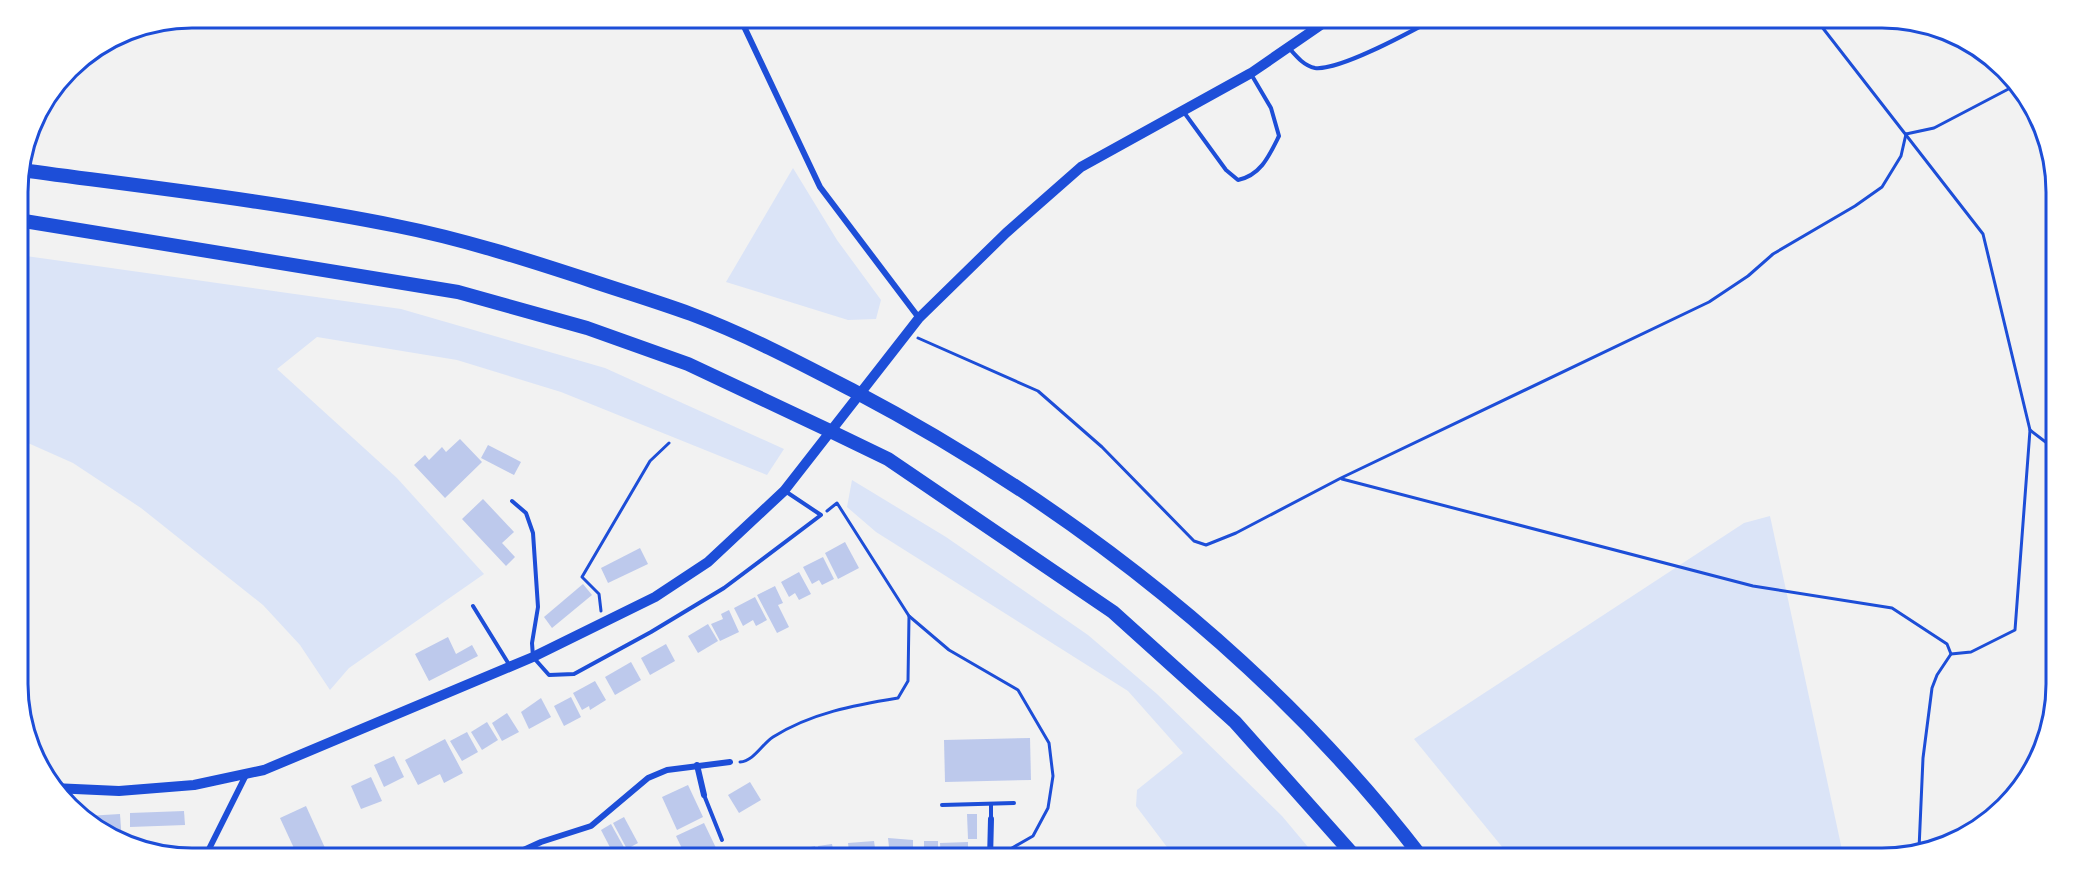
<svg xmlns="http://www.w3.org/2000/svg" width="2075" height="877" font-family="'Noto Sans',sans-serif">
  <rect width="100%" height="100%" fill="#f2f2f2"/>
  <g fill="#dbe4f7">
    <path d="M 793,168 L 837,240 L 881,300 L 876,319 L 848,320 L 726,282 Z"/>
    <path d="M 19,255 L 401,309 L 605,368 L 784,449 L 767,475 L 561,392 L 457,360 L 317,337 L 277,369 L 397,478 L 484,574 L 349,668 L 330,690 L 300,645 L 263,605 L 141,508 L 73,463 L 19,439 Z"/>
    <path d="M 852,480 L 946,537 L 1088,635 L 1157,694 L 1282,816 L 1318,859 L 1176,859 L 1136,806 L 1137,790 L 1183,753 L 1128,691 L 876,532 L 847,507 Z"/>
    <path d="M 1770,516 L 1844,859 L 1512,859 L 1414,739 L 1744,523 Z"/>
  </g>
  <g fill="#bdc9ec">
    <path d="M 460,439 L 482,462 L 445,498 L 414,465 L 425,455 L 429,460 L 442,447 L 446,452 Z"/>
    <path d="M 488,445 L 521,462 L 514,475 L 481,458 Z"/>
    <path d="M 483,499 L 514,532 L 502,543 L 515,557 L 506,566 L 462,519 Z"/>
    <path d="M 845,542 L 859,568 L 838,579 L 825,553 Z"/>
    <path d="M 640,548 L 648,564 L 608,583 L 601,568 Z"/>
    <path d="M 823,557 L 834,579 L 822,585 L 819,580 L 812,584 L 803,567 Z"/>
    <path d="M 799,572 L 811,594 L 799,600 L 795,593 L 789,597 L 781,582 Z"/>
    <path d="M 583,584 L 592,595 L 552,628 L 544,617 Z"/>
    <path d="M 775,586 L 783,603 L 778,605 L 789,627 L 777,633 L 757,595 Z"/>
    <path d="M 755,597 L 767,620 L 756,626 L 753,620 L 743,626 L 734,608 Z"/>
    <path d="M 729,610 L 739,632 L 720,641 L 711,624 L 723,619 L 721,614 Z"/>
    <path d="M 708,624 L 718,641 L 698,653 L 688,636 Z"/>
    <path d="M 448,637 L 456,654 L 472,645 L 478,656 L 429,681 L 415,654 Z"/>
    <path d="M 666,644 L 675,661 L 650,675 L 641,658 Z"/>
    <path d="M 631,662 L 641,680 L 615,695 L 605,677 Z"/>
    <path d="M 595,681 L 606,700 L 590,710 L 589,706 L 582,710 L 573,693 Z"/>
    <path d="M 571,697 L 581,717 L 564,726 L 554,706 Z"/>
    <path d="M 541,698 L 551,717 L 529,729 L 521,712 Z"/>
    <path d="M 507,713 L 519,732 L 502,741 L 492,723 Z"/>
    <path d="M 487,722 L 498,740 L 482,750 L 471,732 Z"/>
    <path d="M 467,732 L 478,752 L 462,761 L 450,741 Z"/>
    <path d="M 1030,738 L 1031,780 L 945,782 L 944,740 Z"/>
    <path d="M 445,739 L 463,773 L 444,783 L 440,774 L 418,785 L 405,760 Z"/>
    <path d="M 394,756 L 404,777 L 384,787 L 374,765 Z"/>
    <path d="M 371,777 L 382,801 L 361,809 L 351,786 Z"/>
    <path d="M 750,782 L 761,800 L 739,813 L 728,795 Z"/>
    <path d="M 688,785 L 703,817 L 677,830 L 662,797 Z"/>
    <path d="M 306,806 L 330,859 L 299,859 L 280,818 Z"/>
    <path d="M 184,811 L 185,825 L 130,827 L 130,813 Z"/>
    <path d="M 120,814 L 122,842 L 87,816 Z"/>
    <path d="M 967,814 L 977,814 L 977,839 L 968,839 Z"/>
    <path d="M 624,817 L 638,843 L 627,849 L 613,823 Z"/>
    <path d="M 704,823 L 717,850 L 698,859 L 687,859 L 676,836 Z"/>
    <path d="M 611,824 L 626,851 L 615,857 L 601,830 Z"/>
    <path d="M 888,838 L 913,840 L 913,849 L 924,849 L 924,841 L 938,841 L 938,859 L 820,859 L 818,846 L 832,844 L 834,854 L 849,851 L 848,843 L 874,841 L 875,848 L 889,847 Z"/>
    <path d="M 968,842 L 968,859 L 941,859 L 940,843 Z"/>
    <path d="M 815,846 L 818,859 L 803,859 L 801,849 Z"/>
    <path d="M 596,847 L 602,859 L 575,859 Z"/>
    <path d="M 785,852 L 786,859 L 771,859 L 770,855 Z"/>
  </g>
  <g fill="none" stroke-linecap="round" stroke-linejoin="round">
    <g stroke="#1d4ed8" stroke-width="3">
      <path d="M 1815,18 L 1983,234 L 2030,430 L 2015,630 L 1971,652 L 1951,654 L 1937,675 L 1932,688 L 1923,758 L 1919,849"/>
      <path d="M 1906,134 L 1934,128 L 2018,84"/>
      <path d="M 918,338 L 1038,391 L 1102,447 L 1194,541 L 1206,545 L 1236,533 L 1341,478 L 1709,302 L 1748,276 L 1773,254 L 1855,206 L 1882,187 L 1901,156 L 1906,134"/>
      <path d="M 2030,430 L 2056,450"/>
      <path d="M 1342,479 L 1753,586 L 1892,608 L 1947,644 L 1951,654"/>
      <path d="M 827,511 L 837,503 L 909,616 L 949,650 L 1018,690 L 1049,743 L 1053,776 L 1048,808 L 1033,836 L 1012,848"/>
      <path d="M 601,611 L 599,594 L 582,577 L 650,461 L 669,443"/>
      <path d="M 740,762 C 754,761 762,744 773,737 C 811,713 855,705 898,698 L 908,681 L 909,616"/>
    </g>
    <g stroke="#1d4ed8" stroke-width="4">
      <path d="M 1289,48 C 1296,56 1304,66 1315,68 C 1340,71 1412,31 1436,18"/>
      <path d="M 1183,111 L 1226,170 L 1238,180 C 1261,175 1269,156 1279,136 L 1271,108 L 1251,74"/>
      <path d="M 512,501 L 526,513 L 533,533 L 538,607 L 532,643 L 533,657 L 549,675 L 574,674 L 651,632 L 724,588 L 821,515 L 785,491"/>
      <path d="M 473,606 L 510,666"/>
      <path d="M 704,795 L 722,840"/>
      <path d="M 991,804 L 991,819"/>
      <path d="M 942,805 L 1014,803"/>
    </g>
    <g stroke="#1d4ed8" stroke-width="6">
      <path d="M 740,18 L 820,187 L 919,318"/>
      <path d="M 697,765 L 704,795"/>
      <path d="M 991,858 L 1010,859"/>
      <path d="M 204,859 L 246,775"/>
      <path d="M 504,859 L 541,842 L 591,826 L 648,778 L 667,770 L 730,762"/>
      <path d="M 990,859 L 991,819"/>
    </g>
    <path stroke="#1d4ed8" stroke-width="10" d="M 53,788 L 119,791 L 194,785 L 264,770 L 533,657 L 655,597 L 708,562 L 784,491 L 919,318 L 1006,233 L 1081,167 L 1251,73 L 1331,18"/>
    <g stroke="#1d4ed8" stroke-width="14">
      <path d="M 21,170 C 146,187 273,201 397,226 C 463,239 528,260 592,281 C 625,292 658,302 691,314 C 747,335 800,363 852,390 C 1070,505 1272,662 1423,859"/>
      <path d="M 18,220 L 458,292 L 587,328 L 688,364 L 828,430 L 888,459 L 1113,612 L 1235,722 L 1357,859"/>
    </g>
  </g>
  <path d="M0 0H2075V877H0ZM192 28H1882A164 164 0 0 1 2046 192V684A164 164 0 0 1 1882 848H192A164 164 0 0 1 28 684V192A164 164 0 0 1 192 28Z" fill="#fff" fill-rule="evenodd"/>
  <path fill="none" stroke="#1d4ed8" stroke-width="3" d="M192 28H1882A164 164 0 0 1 2046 192V684A164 164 0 0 1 1882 848H192A164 164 0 0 1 28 684V192A164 164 0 0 1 192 28Z"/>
</svg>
